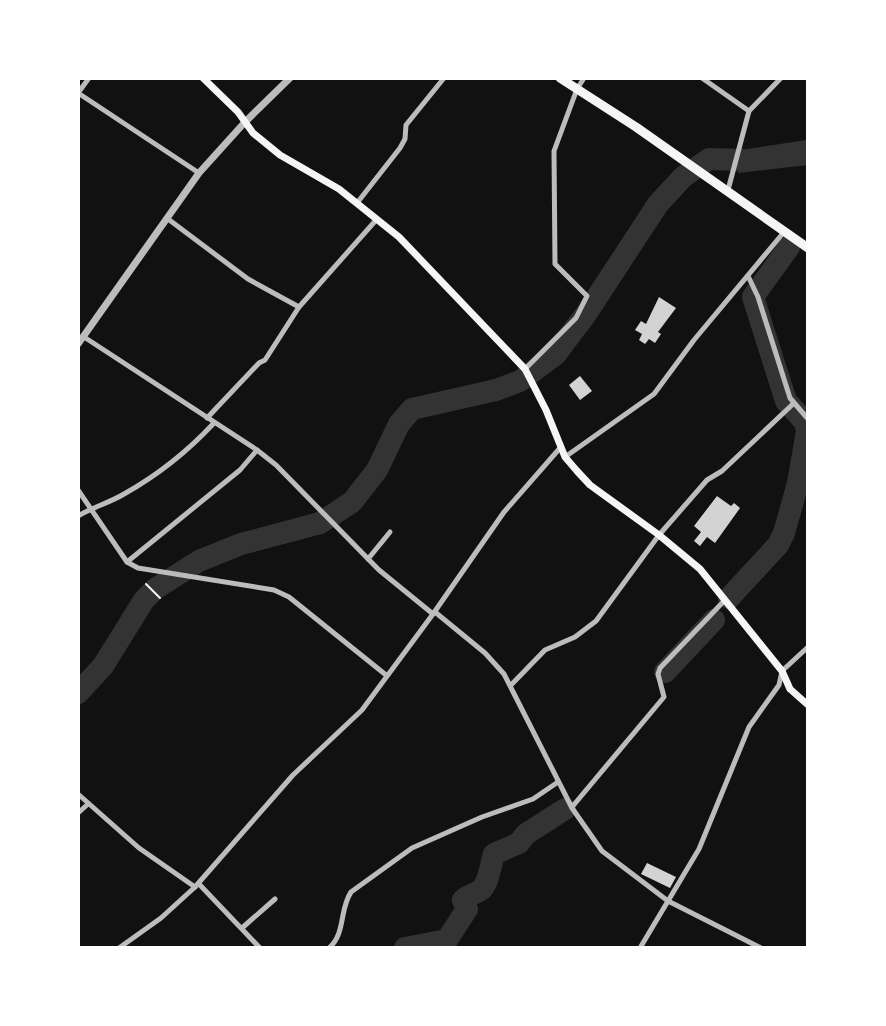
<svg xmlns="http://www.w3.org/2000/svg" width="886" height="1026" font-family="Karla,sans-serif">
  <rect width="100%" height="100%" fill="#111"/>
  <path fill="#333" d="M 806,140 L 808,142 L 808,165 L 738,173 L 747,149 Z"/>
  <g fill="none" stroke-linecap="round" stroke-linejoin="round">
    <g stroke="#333" stroke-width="22">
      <path d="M 729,598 L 778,545 L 784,533 L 798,483 L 807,431 L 805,422 L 786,401 L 753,297 L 789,247"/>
      <path d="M 665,672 L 714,620"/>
      <path d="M 78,693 L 103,666 L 144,600 L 155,589 L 199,561 L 241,544 L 320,523 L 352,502 L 377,470 L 399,424 L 412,409 L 496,390 L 520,381 L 555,355 L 586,314 L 658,204 L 683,177 L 709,159 L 743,160"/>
      <path d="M 405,948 L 447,940 L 467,909 L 463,900 C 469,894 476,894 482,889 C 489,881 491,863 494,854 L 519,843 L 526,834 L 565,809"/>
    </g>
  </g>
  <g fill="#d3d3d3">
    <path d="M 659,297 L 676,308 L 658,332 L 661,334 L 655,343 L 649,339 L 645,344 L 639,340 L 642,334 L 635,330 L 641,321 L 646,324 Z"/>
    <path d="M 580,376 L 592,391 L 580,400 L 569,385 Z"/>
    <path d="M 717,496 L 731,506 L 734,503 L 740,508 L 715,543 L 707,537 L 700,546 L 694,541 L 701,532 L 694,526 Z"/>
    <path d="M 647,863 L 676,877 L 670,888 L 641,874 Z"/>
  </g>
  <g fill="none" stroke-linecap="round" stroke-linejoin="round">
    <path stroke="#f5f5f5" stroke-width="2" d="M 146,584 L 160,598"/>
    <g stroke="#bcbcbc" stroke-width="5">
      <path d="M 89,78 L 78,93 L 199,173"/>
      <path d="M 702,78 L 749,111"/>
      <path d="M 728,190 L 749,111 L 781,78"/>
      <path d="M 357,203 L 400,148 L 405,139 L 406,125 L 444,78"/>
      <path d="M 168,219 L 248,279 L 299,307 L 265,360 L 259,363 L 207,418"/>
      <path d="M 748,276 L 758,297 L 790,398 L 808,419"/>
      <path d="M 299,307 L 377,219"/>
      <path d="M 84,337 L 257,450 L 276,465 L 379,570 L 433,614"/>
      <path d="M 525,369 L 576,318 L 587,296 L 555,264 L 554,151 L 577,89 L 584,78"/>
      <path d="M 565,457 L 654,394 L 694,340 L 784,232"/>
      <path d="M 78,490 L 127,562 L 138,568 L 274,590 L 289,597 L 386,675"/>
      <path d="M 78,516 C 93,507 109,503 124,494 C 158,475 188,451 214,423"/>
      <path d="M 368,559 L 390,532"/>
      <path d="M 127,562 L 240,470 L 257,450"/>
      <path d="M 435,612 L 485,653 L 504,674 L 572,808 L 602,851 L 668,901 L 761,948"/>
      <path d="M 511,685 L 545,650 L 575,637 L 596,621 L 659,535 L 707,480 L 722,471 L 794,403"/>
      <path d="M 78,794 L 139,848 L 195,887"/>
      <path d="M 572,807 L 664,697 L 658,674 L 660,668 L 724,601"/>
      <path d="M 78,813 L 88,804"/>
      <path d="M 199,884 L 260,948"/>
      <path d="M 242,928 L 275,899"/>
      <path d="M 119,948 L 161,918 L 195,887 L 293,775 L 362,710 L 433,614 L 504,512 L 560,448"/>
      <path d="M 329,948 C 346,933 339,910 351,892 L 412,848 L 482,817 L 533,799 L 558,782"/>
      <path d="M 640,948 L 699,849 L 749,727 L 779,685 L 782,671 L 808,647"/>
    </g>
    <path stroke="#bcbcbc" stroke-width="7" d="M 78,344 L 199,173 L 245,122 L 290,78"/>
    <path stroke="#f5f5f5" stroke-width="7" d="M 203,78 L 238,112 L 253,133 L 280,155 L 339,189 L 399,237 L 525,369 L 546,410 L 565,457 L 577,471 L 590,485 L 659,535 L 700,569 L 782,671 L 790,689 L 808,705"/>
    <path stroke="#f5f5f5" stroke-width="9" d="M 560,78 L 636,127 L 808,248"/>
  </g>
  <rect width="886" height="1026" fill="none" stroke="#ffffff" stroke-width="160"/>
</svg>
